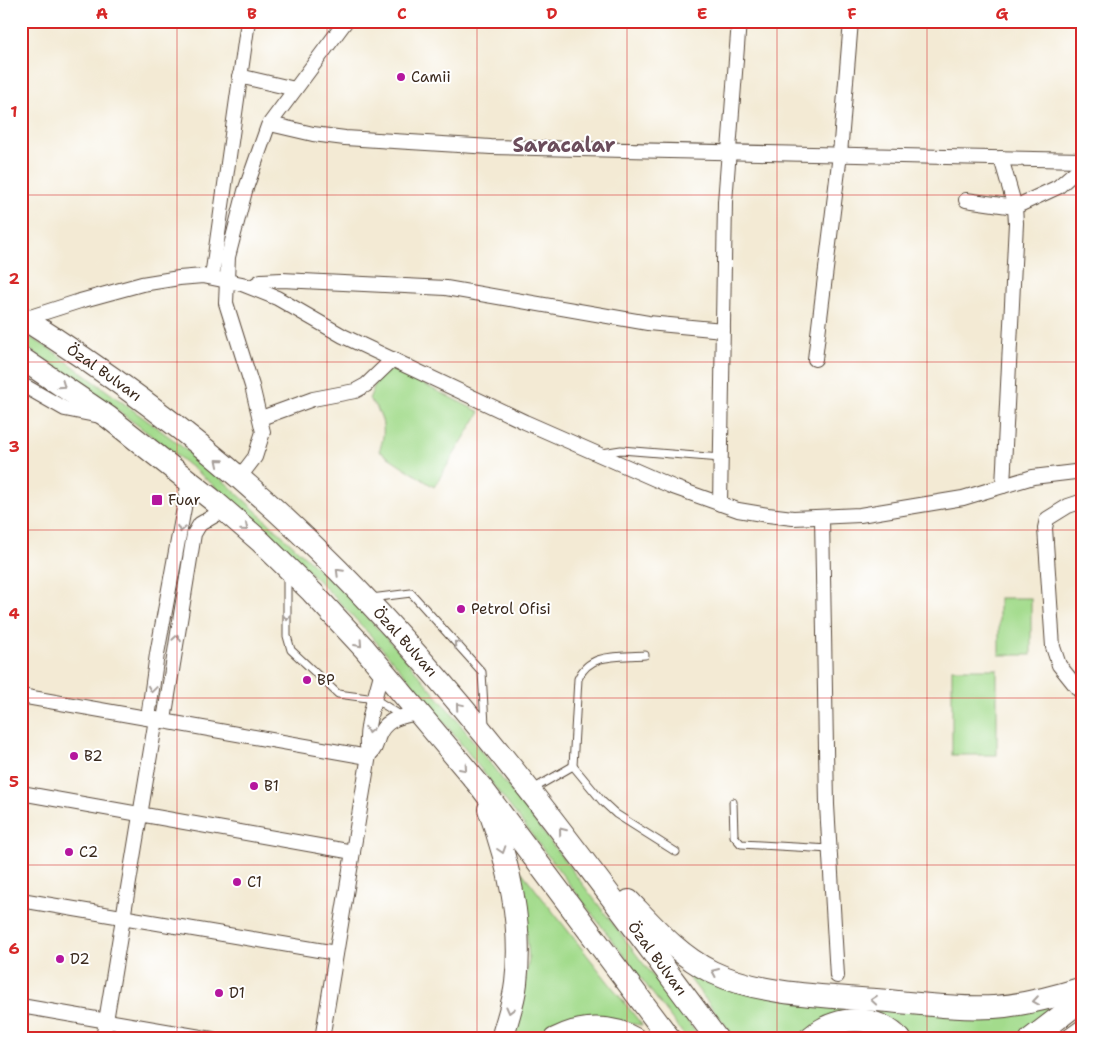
<svg xmlns="http://www.w3.org/2000/svg" width="1104" height="1060" font-family="'Shantell Sans',sans-serif">
  <rect width="100%" height="100%" fill="#fff"/>
  <filter id="ink" filterUnits="userSpaceOnUse"><feTurbulence type="fractalNoise" baseFrequency=".02" numOctaves="2"/><feDisplacementMap in="SourceGraphic" scale="10" xChannelSelector="R" yChannelSelector="G"/><feConvolveMatrix kernelMatrix="1 2 1 2 8 2 1 2 1" color-interpolation-filters="sRGB"/></filter>
  <filter id="wash" filterUnits="userSpaceOnUse"><feTurbulence type="fractalNoise" baseFrequency=".0096" numOctaves="4" result="noise"/><feDisplacementMap in="SourceGraphic" scale="20" xChannelSelector="R" yChannelSelector="G"/><feGaussianBlur stdDeviation="1.12" result="paint"/><feColorMatrix in="noise" values="0 0 0 0 0 0 0 0 0 0 0 0 0 0 0 0 0 1.4 0 .05"/><feComposite in="paint" operator="in"/></filter>
  <g filter="url(#wash)">
    <rect width="100%" height="100%" fill="#f3ead4"/>
    <g fill="#a3db8c" stroke="#6f8255">
      <path d="M 21,332 L 50,349 L 175,441 L 226,483 L 344,593 L 396,648 L 457,720 L 701,1039 L 687,1039 C 632,966 577,894 522,822 C 473,759 425,696 372,637 C 270,524 149,427 21,344 Z"/>
      <path d="M 390,368 L 480,412 L 434,487 L 379,451 C 387,432 384,413 369,399 L 376,382 Z"/>
      <rect x="999" y="598" width="32" height="57"/>
      <rect x="952" y="669" width="45" height="86"/>
      <path d="M 521,871 L 642,1025 L 597,1020 L 573,1020 L 546,1030 L 535,1039 L 512,1039 L 518,1019 L 529,959 Z"/>
      <path d="M 677,962 L 746,993 L 1067,1000 L 1016,1039 L 911,1039 L 895,1022 L 800,1039 L 736,1039 Z"/>
    </g>
  </g>
  <g filter="url(#ink)">
    <g fill="none" stroke-linecap="round" stroke-linejoin="round">
      <g stroke="#574739" stroke-width="9">
        <g id="service">
          <path d="M 602,453 L 621,450 L 721,458"/>
          <path d="M 287,576 L 287,636 L 291,650 L 338,694 L 375,699 L 403,717"/>
          <path d="M 371,598 L 411,593 L 482,672 L 485,725"/>
          <path d="M 573,766 L 578,679 C 589,652 620,657 645,655"/>
          <path d="M 533,789 L 573,766 L 602,801 L 616,814 L 676,852"/>
          <path d="M 733,802 L 734,836 L 741,844 L 830,849"/>
          <path d="M 21,811 L 24,794"/>
        </g>
      </g>
      <g stroke="#574739" stroke-width="16">
        <g id="minor">
          <path d="M 239,76 L 295,89"/>
          <path d="M 270,124 L 313,134 L 345,138 L 491,147 L 1083,160"/>
          <path d="M 1001,158 L 1015,207 L 1016,223 L 1003,486"/>
          <path d="M 966,200 L 1015,207 L 1058,187 L 1083,165"/>
          <path d="M 212,277 L 248,21"/>
          <path d="M 252,287 L 261,281 L 282,280 L 446,288 L 648,323 L 723,330"/>
          <path d="M 24,319 L 80,301 L 142,284 L 179,278 L 203,276 L 242,284 L 277,298 L 343,336 L 525,422 L 673,487 L 738,510 L 768,515 L 793,518 L 860,515 L 963,498 L 1033,477 L 1083,471"/>
          <path d="M 815,359 L 840,154 L 851,21"/>
          <path d="M 21,384 L 65,409 L 100,416"/>
          <path d="M 261,418 L 313,399 L 355,391 L 366,385 L 393,359"/>
          <path d="M 239,478 L 255,457 L 263,432 L 252,386 L 226,303 L 228,257 L 245,191 L 268,126 L 346,21"/>
          <path d="M 1083,501 L 1068,506 L 1047,519 L 1045,528 L 1053,647 L 1059,665 L 1083,695"/>
          <path d="M 720,504 L 725,202 L 739,21"/>
          <path d="M 822,518 L 827,805 L 837,976"/>
          <path d="M 21,696 L 368,757"/>
          <path d="M 148,718 L 157,654 L 189,481"/>
          <path d="M 164,720 L 194,534 L 200,524 L 224,510"/>
          <path d="M 369,755 C 375,750 376,745 378,738 C 384,719 400,717 417,713"/>
          <path d="M 21,793 L 353,852"/>
          <path d="M 21,900 L 336,953"/>
          <path d="M 21,1006 L 212,1039"/>
          <path d="M 103,1039 L 156,719"/>
          <path d="M 322,1039 L 369,755 C 361,735 377,692 382,670"/>
        </g>
      </g>
      <g stroke="#574739" stroke-width="24">
        <g id="trunk">
          <path id="s1" d="M 21,317 C 136,389 243,474 338,570 C 479,713 597,878 717,1039"/>
          <path d="M 21,358 L 108,417 L 214,501 L 260,541 L 312,592 L 364,648 L 481,787 L 670,1039"/>
          <path d="M 489,809 C 509,865 523,923 516,983 C 514,1002 507,1020 502,1039"/>
          <path d="M 629,901 C 654,927 679,956 712,972 C 760,995 824,996 876,1000 C 915,1003 955,1009 994,1007 C 1025,1005 1054,997 1083,988"/>
          <path d="M 555,1039 C 581,1026 610,1024 635,1039"/>
          <path d="M 809,1039 C 836,1015 874,1013 900,1039"/>
          <path d="M 1031,1039 L 1083,999"/>
          <path d="M 1072,1039 L 1083,1031"/>
        </g>
      </g>
      <use href="#service" stroke="#fff" stroke-width="7"/>
      <use href="#minor" stroke="#fff" stroke-width="14"/>
      <use href="#trunk" stroke="#fff" stroke-width="22"/>
    </g>
    <defs><path id="oneway-chevron" d="M-2-3.5L2.5 0L-2 3.5" fill="none" stroke-width="1.6" stroke-linecap="round" stroke-linejoin="round" transform="scale(1.25)"/></defs>
    <g stroke="#a79f9a">
      <use href="#oneway-chevron" transform="translate(62 385) rotate(35)"/>
      <use href="#oneway-chevron" transform="translate(219 462) rotate(-140)"/>
      <use href="#oneway-chevron" transform="translate(245 528) rotate(41)"/>
      <use href="#oneway-chevron" transform="translate(181 529) rotate(100)"/>
      <use href="#oneway-chevron" transform="translate(339 572) rotate(-135)"/>
      <use href="#oneway-chevron" transform="translate(287 617) rotate(90)"/>
      <use href="#oneway-chevron" transform="translate(177 638) rotate(-81)"/>
      <use href="#oneway-chevron" transform="translate(359 644) rotate(48)"/>
      <use href="#oneway-chevron" transform="translate(457 644) rotate(-132)"/>
      <use href="#oneway-chevron" transform="translate(152 689) rotate(98)"/>
      <use href="#oneway-chevron" transform="translate(459 706) rotate(-130)"/>
      <use href="#oneway-chevron" transform="translate(369 730) rotate(101)"/>
      <use href="#oneway-chevron" transform="translate(464 768) rotate(49)"/>
      <use href="#oneway-chevron" transform="translate(562 831) rotate(-129)"/>
      <use href="#oneway-chevron" transform="translate(502 850) rotate(72)"/>
      <use href="#oneway-chevron" transform="translate(715 972) rotate(-156)"/>
      <use href="#oneway-chevron" transform="translate(874 1000) rotate(-175)"/>
      <use href="#oneway-chevron" transform="translate(1036 1001) rotate(172)"/>
      <use href="#oneway-chevron" transform="translate(510 1010) rotate(104)"/>
    </g>
  </g>
  <path fill="none" stroke="#d62828" stroke-width="1" stroke-opacity="0.55" d="M 177,21 L 177,1039M 327,21 L 327,1039M 477,21 L 477,1039M 627,21 L 627,1039M 777,21 L 777,1039M 927,21 L 927,1039M 21,195 L 1083,195M 21,362 L 1083,362M 21,530 L 1083,530M 21,698 L 1083,698M 21,865 L 1083,865"/>
  <g fill="#b5179e" stroke="#fff" stroke-width="2">
    <circle cx="401" cy="77" r="5"/>
    <rect x="151" y="494" width="12" height="12" rx="2.5"/>
    <circle cx="461" cy="609" r="5"/>
    <circle cx="307" cy="680" r="5"/>
    <circle cx="74" cy="756" r="5"/>
    <circle cx="254" cy="786" r="5"/>
    <circle cx="69" cy="852" r="5"/>
    <circle cx="237" cy="882" r="5"/>
    <circle cx="60" cy="959" r="5"/>
    <circle cx="219" cy="993" r="5"/>
  </g>
  <g text-anchor="middle" stroke-width="4" stroke-linejoin="round" paint-order="stroke">
    <g font-size="15" fill="#3b2a1e" stroke="#fff" text-anchor="start">
      <text x="411" y="82">Camii</text>
      <text x="168" y="505">Fuar</text>
      <text x="471" y="614">Petrol Ofisi</text>
      <text x="317" y="685">BP</text>
      <text x="84" y="761">B2</text>
      <text x="264" y="791">B1</text>
      <text x="79" y="857">C2</text>
      <text x="247" y="887">C1</text>
      <text x="70" y="964">D2</text>
      <text x="229" y="998">D1</text>
    </g>
    <g font-size="15" fill="#3b2a1e" stroke="#fff">
      <text dy="5" stroke="none"><textPath href="#s1" startOffset="100">Özal Bulvarı</textPath></text>
      <text dy="5" stroke="none"><textPath href="#s1" startOffset="505">Özal Bulvarı</textPath></text>
      <text dy="5" stroke="none"><textPath href="#s1" startOffset="910">Özal Bulvarı</textPath></text>
    </g>
    <g font-size="20" font-weight="bold" fill="#6b4d5c" stroke="#fff">
      <text x="564" y="152">Saracalar</text>
    </g>
  </g>
  <rect width="1104" height="1060" fill="none" stroke="#fff" stroke-width="55"/>
  <rect x="28" y="28" width="1048" height="1004" fill="none" stroke="#d62828" stroke-width="2"/>
  <g font-size="16" text-anchor="middle" font-weight="bold" fill="#d62828">
    <text x="102" y="19">A</text>
    <text x="252" y="19">B</text>
    <text x="402" y="19">C</text>
    <text x="552" y="19">D</text>
    <text x="702" y="19">E</text>
    <text x="852" y="19">F</text>
    <text x="1002" y="19">G</text>
    <text x="14" y="117">1</text>
    <text x="14" y="284">2</text>
    <text x="14" y="452">3</text>
    <text x="14" y="619">4</text>
    <text x="14" y="787">5</text>
    <text x="14" y="954">6</text>
  </g>
</svg>
